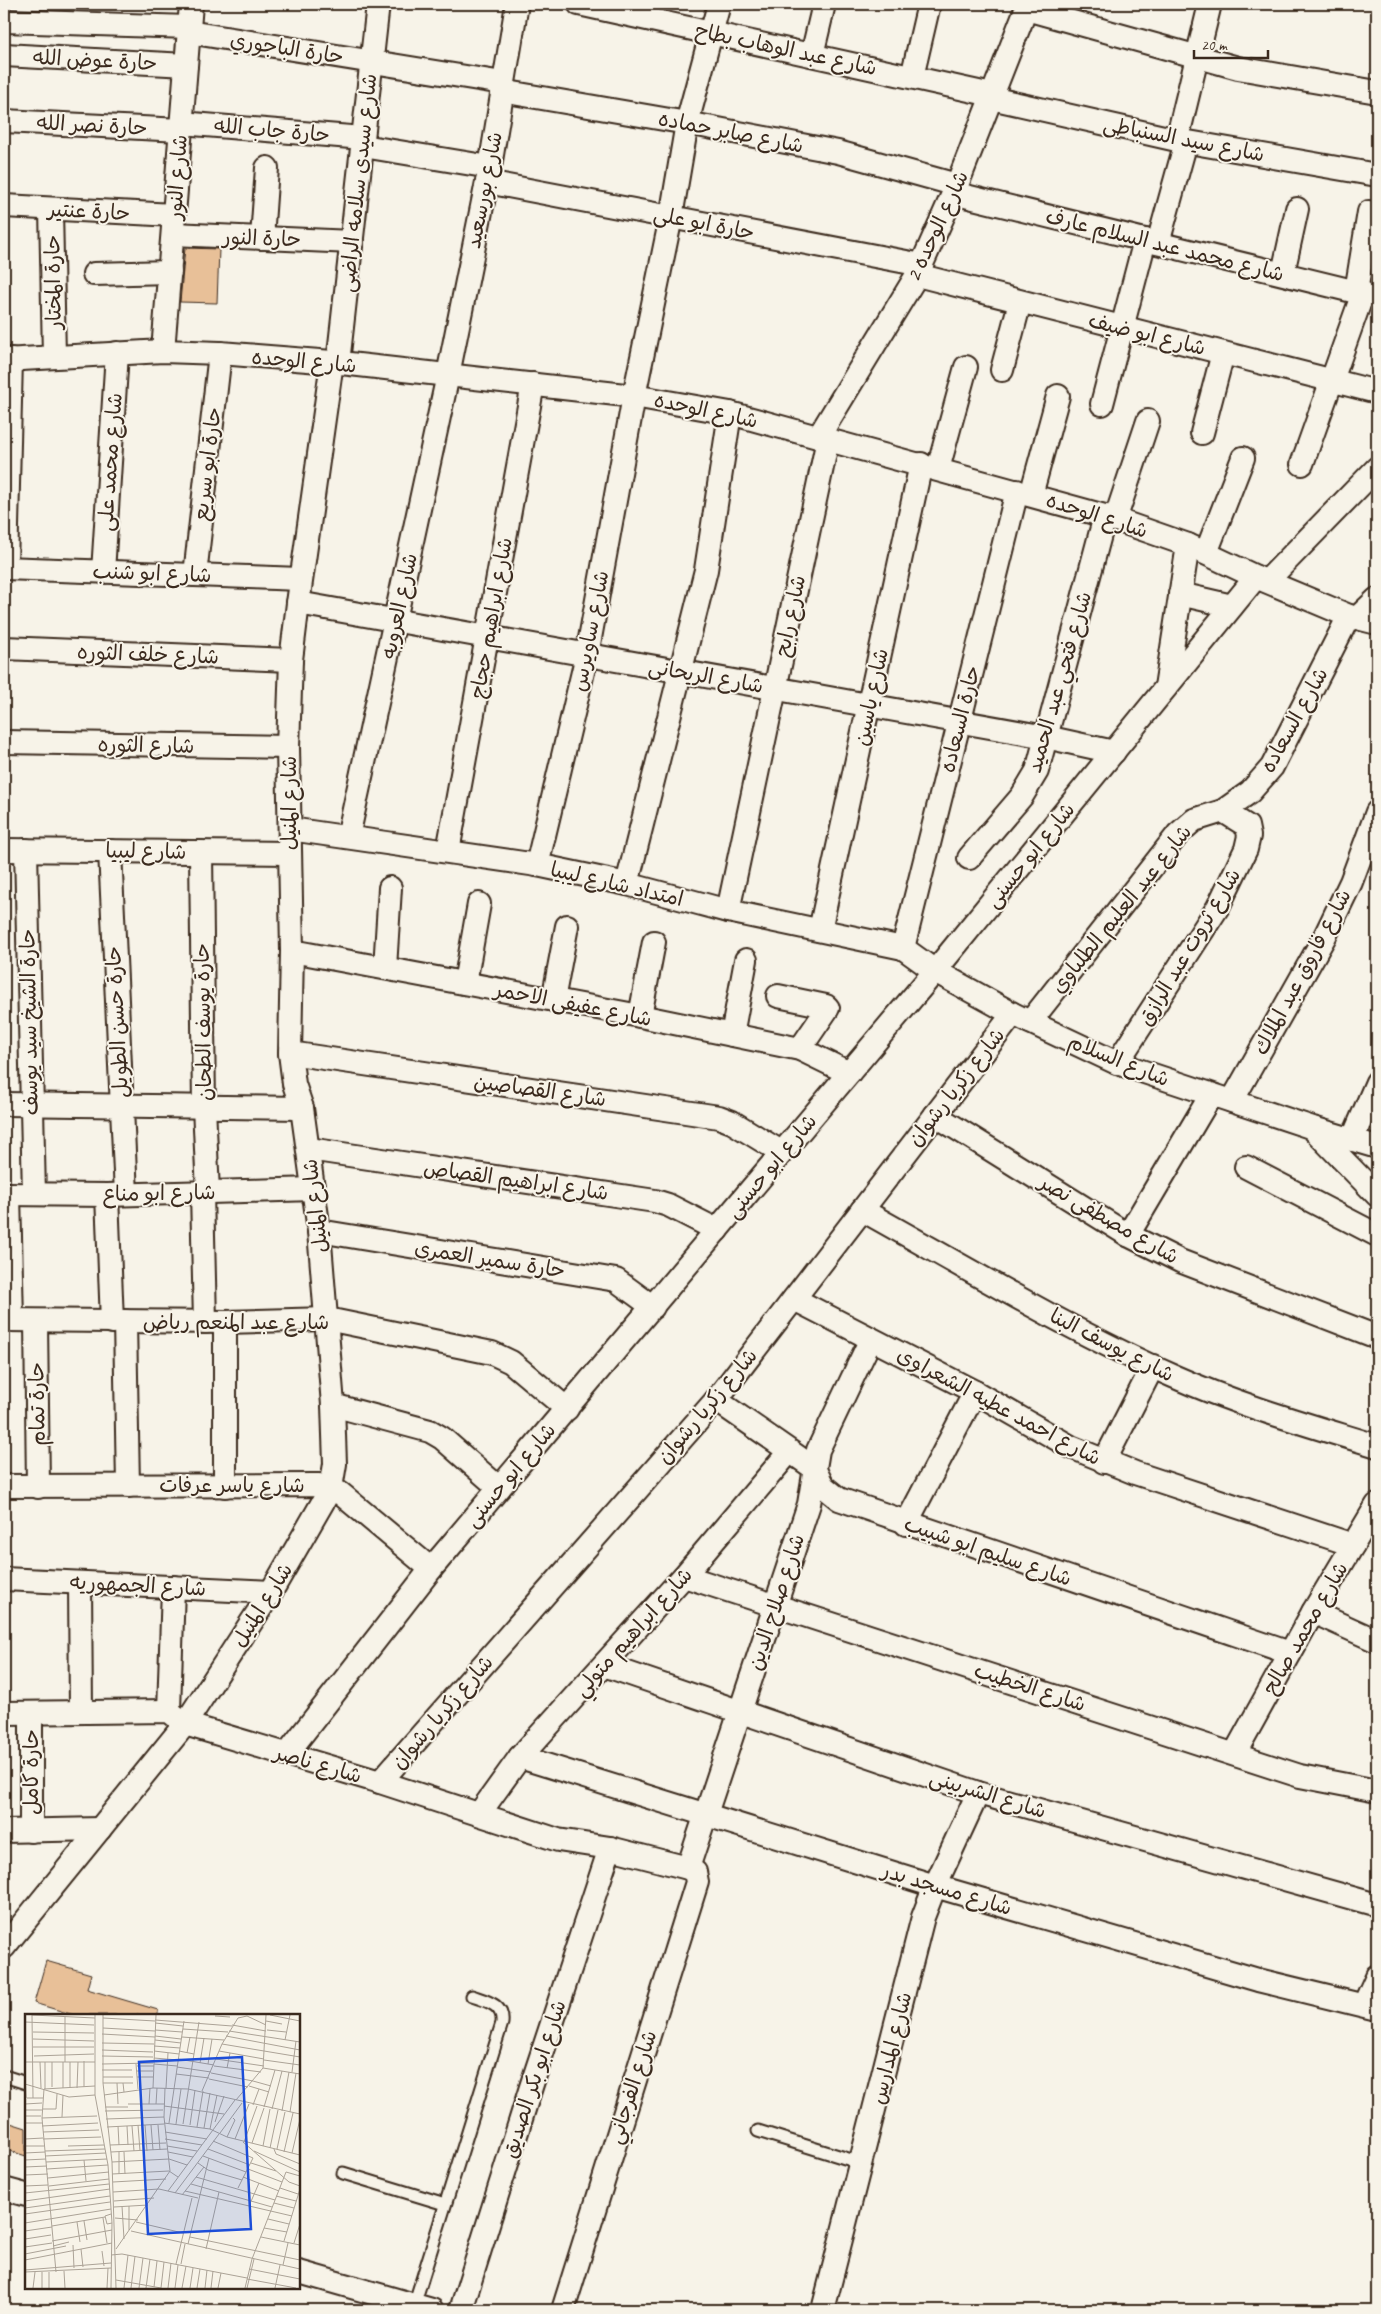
<svg xmlns="http://www.w3.org/2000/svg" width="1381" height="2314" font-family="Caveat,'Playpen Sans Arabic',sans-serif">
  <rect width="100%" height="100%" fill="#f7f3e8"/>
  <filter id="ink" filterUnits="userSpaceOnUse"><feTurbulence type="fractalNoise" baseFrequency=".02" numOctaves="2"/><feDisplacementMap in="SourceGraphic" scale="10" xChannelSelector="R" yChannelSelector="G"/><feConvolveMatrix kernelMatrix="1 2 1 2 8 2 1 2 1" color-interpolation-filters="sRGB"/></filter>
  <g filter="url(#ink)">
    <g fill="#e8c098" stroke="#3b2a1e">
      <path d="M 185,248 L 219,249 L 217,303 L 180,302 Z"/>
      <path d="M 46,1961 L 91,1974 L 87,1989 L 158,2010 L 158,2015 L 74,2015 L 34,2003 Z"/>
      <path d="M 4,2121 L 26,2128 L 26,2156 L 4,2149 Z"/>
    </g>
    <g fill="none" stroke-linecap="round" stroke-linejoin="round">
      <g stroke="#3b2a1e" stroke-width="15">
        <g id="service">
          <path d="M 4,2076 L 26,2083"/>
          <path d="M 758,2131 L 861,2163"/>
          <path d="M 343,2173 L 445,2204"/>
          <path d="M 414,2305 L 502,2023 C 504,2004 486,2001 472,1996"/>
        </g>
      </g>
      <g stroke="#3b2a1e" stroke-width="26">
        <g id="minor">
          <path d="M 579,4 L 992,95"/>
          <path d="M 1026,9 L 1238,68 L 1377,92"/>
          <path d="M 4,21 L 189,27"/>
          <path d="M 188,32 L 503,83"/>
          <path d="M 4,55 L 186,65"/>
          <path d="M 812,55 L 824,4"/>
          <path d="M 912,77 L 929,4"/>
          <path d="M 502,91 L 687,123 L 838,152 L 957,185"/>
          <path d="M 991,98 L 1177,140 L 1377,175"/>
          <path d="M 4,121 L 181,130"/>
          <path d="M 181,123 L 363,138"/>
          <path d="M 1177,140 L 1210,4"/>
          <path d="M 363,146 L 490,167"/>
          <path d="M 487,182 L 922,265"/>
          <path d="M 953,193 L 1377,297"/>
          <path d="M 4,206 L 174,215"/>
          <path d="M 51,209 L 54,356"/>
          <path d="M 173,234 L 352,242"/>
          <path d="M 262,238 L 267,168"/>
          <path d="M 1158,243 L 1186,142"/>
          <path d="M 1283,273 L 1297,209"/>
          <path d="M 94,274 L 170,272"/>
          <path d="M 917,275 L 1377,392"/>
          <path d="M 1356,292 L 1369,212"/>
          <path d="M 163,351 L 191,4"/>
          <path d="M 4,360 L 163,351 L 220,353 L 332,362 L 634,396 L 730,413 L 1105,516 L 1188,545 L 1256,577 L 1349,616 L 1377,623"/>
          <path d="M 338,363 L 378,4"/>
          <path d="M 1002,370 L 1020,302"/>
          <path d="M 1102,404 L 1145,240"/>
          <path d="M 1202,433 L 1223,353"/>
          <path d="M 819,436 L 917,275 L 957,185 L 1028,4"/>
          <path d="M 1302,464 L 1363,293"/>
          <path d="M 938,469 L 966,367"/>
          <path d="M 1031,495 L 1058,396"/>
          <path d="M 1115,520 L 1148,421"/>
          <path d="M 1206,553 L 1243,458"/>
          <path d="M 4,568 L 300,579"/>
          <path d="M 6,568 L 11,359"/>
          <path d="M 103,572 L 117,353"/>
          <path d="M 195,575 L 220,353"/>
          <path d="M 1267,581 L 1377,468"/>
          <path d="M 1180,594 L 1232,606"/>
          <path d="M 298,603 L 1046,737 L 1114,752"/>
          <path d="M 1357,618 L 1377,599"/>
          <path d="M 4,648 L 291,660"/>
          <path d="M 1166,687 L 1188,545"/>
          <path d="M 4,742 L 288,747"/>
          <path d="M 290,829 L 537,865 L 627,884 L 728,911 L 903,948 L 935,971 L 1013,1014 L 1117,1063 L 1313,1128 L 1377,1147"/>
          <path d="M 348,837 L 448,375 L 490,167 L 517,4"/>
          <path d="M 4,850 L 289,853"/>
          <path d="M 26,850 L 34,1194"/>
          <path d="M 110,851 L 126,1194"/>
          <path d="M 448,851 L 533,384"/>
          <path d="M 201,852 L 204,1107 L 208,1192"/>
          <path d="M 969,858 L 1022,796 L 1037,771 L 1105,516"/>
          <path d="M 537,865 L 587,655 L 634,396 L 671,217 L 687,123 L 719,4"/>
          <path d="M 627,884 L 706,570 L 730,413"/>
          <path d="M 728,911 L 828,439"/>
          <path d="M 820,930 L 921,464"/>
          <path d="M 903,948 L 1017,491"/>
          <path d="M 292,951 L 640,1016 L 800,1049 L 849,1073"/>
          <path d="M 385,968 L 390,888"/>
          <path d="M 465,983 L 479,904"/>
          <path d="M 778,996 L 826,1006 L 828,1008 L 800,1049"/>
          <path d="M 553,1000 L 567,926"/>
          <path d="M 640,1016 L 654,942"/>
          <path d="M 1030,1022 L 1178,834 L 1194,820 L 1223,811 L 1250,792 L 1272,767 L 1349,616"/>
          <path d="M 732,1035 L 746,960"/>
          <path d="M 290,1053 L 719,1117 L 732,1122 L 781,1152"/>
          <path d="M 1117,1063 L 1218,907 L 1246,849 L 1249,836 L 1247,826 L 1223,811"/>
          <path d="M 1232,1101 L 1325,936 L 1351,882 L 1377,812"/>
          <path d="M 4,1104 L 302,1108"/>
          <path d="M 935,1115 L 1128,1235 L 1180,1261 L 1377,1337"/>
          <path d="M 1313,1129 L 1377,1195"/>
          <path d="M 1352,1140 L 1377,1082"/>
          <path d="M 309,1149 L 655,1201 L 668,1205 L 717,1230"/>
          <path d="M 1246,1167 L 1377,1235"/>
          <path d="M 202,1192 L 205,1322"/>
          <path d="M 4,1194 L 107,1195 L 314,1189"/>
          <path d="M 9,1194 L 12,1320"/>
          <path d="M 107,1195 L 112,1322"/>
          <path d="M 862,1210 C 963,1266 1067,1329 1173,1376 C 1238,1405 1309,1425 1377,1446"/>
          <path d="M 319,1231 L 616,1280 L 653,1307"/>
          <path d="M 1128,1235 L 1211,1095"/>
          <path d="M 794,1299 L 975,1392 L 1071,1447 L 1135,1473 L 1353,1545"/>
          <path d="M 4,1320 L 225,1322 L 327,1319 L 492,1353 L 511,1362 L 567,1409"/>
          <path d="M 36,1321 L 38,1487"/>
          <path d="M 125,1321 L 128,1486"/>
          <path d="M 716,1400 L 814,1468 L 823,1486 L 839,1499 L 1290,1653"/>
          <path d="M 333,1405 L 430,1431 L 442,1438 L 499,1488"/>
          <path d="M 1104,1462 L 1153,1366"/>
          <path d="M 4,1486 L 319,1485 L 331,1488 L 340,1493 L 431,1569"/>
          <path d="M 225,1486 L 225,1322"/>
          <path d="M 906,1524 L 975,1392"/>
          <path d="M 684,1576 L 1300,1776 L 1377,1791"/>
          <path d="M 4,1579 L 271,1592"/>
          <path d="M 80,1583 L 81,1712"/>
          <path d="M 1313,1612 L 1377,1641"/>
          <path d="M 604,1665 L 978,1793 L 1377,1905"/>
          <path d="M 169,1711 L 173,1587"/>
          <path d="M 4,1713 L 169,1711 L 185,1724 L 380,1782 L 558,1840 L 610,1848 L 688,1868 L 695,1872 L 697,1882 L 563,2310"/>
          <path d="M 31,1713 L 31,1831"/>
          <path d="M 1235,1753 L 1313,1612 L 1377,1505"/>
          <path d="M 286,1755 L 431,1569 L 935,971 L 1256,577"/>
          <path d="M 520,1757 L 935,1886 L 1258,1980 L 1377,2009"/>
          <path d="M 380,1782 L 716,1400 L 1013,1014"/>
          <path d="M 479,1814 L 520,1757 L 684,1576 L 789,1452"/>
          <path d="M 4,1831 L 100,1829"/>
          <path d="M 688,1868 L 809,1504 L 818,1450 L 871,1339"/>
          <path d="M 4,1947 L 185,1724 L 271,1592 L 331,1488 L 335,1464 L 333,1405 L 319,1231 L 302,1108 L 294,1084 L 290,1053 L 292,951 L 288,747 L 291,660 L 298,603 L 332,362"/>
          <path d="M 1364,2005 L 1377,1976"/>
          <path d="M 4,2189 L 26,2195"/>
          <path d="M 299,2272 L 432,2310"/>
          <path d="M 461,2310 L 531,2087 L 610,1848"/>
          <path d="M 823,2310 L 923,1917 L 935,1886 L 978,1793"/>
        </g>
      </g>
      <use href="#service" stroke="#f7f3e8" stroke-width="11"/>
      <use href="#minor" stroke="#f7f3e8" stroke-width="22"/>
    </g>
  </g>
  <g text-anchor="middle" stroke-width="4" stroke-linejoin="round" paint-order="stroke">
    <g font-size="21" fill="#3b2a1e" stroke="#f7f3e8">
      <text transform="translate(287 48) rotate(9)" y="7">حارة الباجوري</text>
      <text transform="translate(786 49) rotate(12)" y="7">شارع عبد الوهاب بطاح</text>
      <text transform="translate(95 60) rotate(3)" y="7">حارة عوض الله</text>
      <text transform="translate(92 125) rotate(3)" y="7">حارة نصر الله</text>
      <text transform="translate(272 130) rotate(5)" y="7">حارة جاب الله</text>
      <text transform="translate(731 132) rotate(11)" y="7">شارع صابر حماده</text>
      <text transform="translate(1184 139) rotate(11)" y="7">شارع سيد السنباطى</text>
      <text transform="translate(177 177) rotate(-86)" y="7">شارع النور</text>
      <text transform="translate(358 183) rotate(-84)" y="7">شارع سيدى سلامه الراضى</text>
      <text transform="translate(484 190) rotate(-79)" y="7">شارع بورسعيد</text>
      <text transform="translate(89 211) rotate(3)" y="7">حارة عنتير</text>
      <text transform="translate(704 223) rotate(11)" y="7">حارة ابو على</text>
      <text transform="translate(937 226) rotate(-65)" y="7">شارع الوحده 2</text>
      <text transform="translate(262 238) rotate(2)" y="7">حارة النور</text>
      <text transform="translate(1165 245) rotate(14)" y="7">شارع محمد عبد السلام عارف</text>
      <text transform="translate(53 282) rotate(-91)" y="7">حارة المختار</text>
      <text transform="translate(1147 334) rotate(14)" y="7">شارع ابو ضيف</text>
      <text transform="translate(304 361) rotate(5)" y="7">شارع الوحده</text>
      <text transform="translate(706 410) rotate(12)" y="7">شارع الوحده</text>
      <text transform="translate(110 462) rotate(-86)" y="7">شارع محمد على</text>
      <text transform="translate(207 464) rotate(-83)" y="7">حارة ابو سريع</text>
      <text transform="translate(1097 515) rotate(18)" y="7">شارع الوحده</text>
      <text transform="translate(152 573) rotate(2)" y="7">شارع ابو شنب</text>
      <text transform="translate(399 606) rotate(-78)" y="7">شارع العروبه</text>
      <text transform="translate(790 616) rotate(-78)" y="7">شارع رابح</text>
      <text transform="translate(491 618) rotate(-80)" y="7">شارع ابراهيم حجاج</text>
      <text transform="translate(590 631) rotate(-79)" y="7">شارع ساويرس</text>
      <text transform="translate(148 654) rotate(2)" y="7">شارع خلف الثوره</text>
      <text transform="translate(706 676) rotate(10)" y="7">شارع الريحانى</text>
      <text transform="translate(1059 682) rotate(-74)" y="7">شارع فتحي عبد الحميد</text>
      <text transform="translate(871 697) rotate(-78)" y="7">شارع ياسين</text>
      <text transform="translate(960 719) rotate(-76)" y="7">حارة السعاده</text>
      <text transform="translate(1294 720) rotate(-61)" y="7">شارع السعاده</text>
      <text transform="translate(146 745) rotate(1)" y="7">شارع الثوره</text>
      <text transform="translate(289 803) rotate(-90)" y="7">شارع المنيل</text>
      <text transform="translate(146 851) rotate(1)" y="7">شارع ليبيا</text>
      <text transform="translate(1030 855) rotate(-51)" y="7">شارع ابو حسنى</text>
      <text transform="translate(617 884) rotate(13)" y="7">امتداد شارع ليبيا</text>
      <text transform="translate(1121 909) rotate(-51)" y="7">شارع عبد العليم الطلباوي</text>
      <text transform="translate(1189 947) rotate(-59)" y="7">شارع ثروت عبد الرازق</text>
      <text transform="translate(1302 972) rotate(-62)" y="7">شارع فاروق عبد الملاك</text>
      <text transform="translate(573 1004) rotate(11)" y="7">شارع عفيفى الاحمر</text>
      <text transform="translate(29 1022) rotate(-91)" y="7">حارة الشيخ سيد يوسف</text>
      <text transform="translate(117 1022) rotate(-93)" y="7">حارة حسن الطويل</text>
      <text transform="translate(203 1022) rotate(-91)" y="7">حارة يوسف الطحان</text>
      <text transform="translate(1119 1060) rotate(22)" y="7">شارع السلام</text>
      <text transform="translate(956 1087) rotate(-52)" y="7">شارع زكريا رشوان</text>
      <text transform="translate(540 1090) rotate(8)" y="7">شارع القصاصين</text>
      <text transform="translate(771 1166) rotate(-50)" y="7">شارع ابو حسنى</text>
      <text transform="translate(516 1180) rotate(8)" y="7">شارع ابراهيم القصاص</text>
      <text transform="translate(159 1193) rotate(-1)" y="7">شارع ابو مناع</text>
      <text transform="translate(315 1206) rotate(-97)" y="7">شارع المنيل</text>
      <text transform="translate(1109 1219) rotate(30)" y="7">شارع مصطفى نصر</text>
      <text transform="translate(490 1259) rotate(9)" y="7">حارة سمير العمرى</text>
      <text x="236" y="1329">شارع عبد المنعم رياض</text>
      <text transform="translate(1112 1345) rotate(27)" y="7">شارع يوسف البنا</text>
      <text transform="translate(37 1404) rotate(-91)" y="7">حارة تمام</text>
      <text transform="translate(707 1406) rotate(-50)" y="7">شارع زكريا رشوان</text>
      <text transform="translate(999 1406) rotate(28)" y="7">شارع احمد عطيه الشعراوى</text>
      <text transform="translate(510 1475) rotate(-50)" y="7">شارع ابو حسنى</text>
      <text x="232" y="1492">شارع ياسر عرفات</text>
      <text transform="translate(988 1551) rotate(19)" y="7">شارع سليم ابو شبيب</text>
      <text transform="translate(138 1585) rotate(3)" y="7">شارع الجمهوريه</text>
      <text transform="translate(776 1602) rotate(-72)" y="7">شارع صلاح الدين</text>
      <text transform="translate(262 1605) rotate(-58)" y="7">شارع المنيل</text>
      <text transform="translate(1305 1628) rotate(-60)" y="7">شارع محمد صالح</text>
      <text transform="translate(633 1632) rotate(-48)" y="7">شارع ابراهيم متولي</text>
      <text transform="translate(1030 1687) rotate(18)" y="7">شارع الخطيب</text>
      <text transform="translate(442 1712) rotate(-49)" y="7">شارع زكريا رشوان</text>
      <text transform="translate(318 1764) rotate(16)" y="7">شارع ناصر</text>
      <text transform="translate(31 1772) rotate(-90)" y="7">حارة كامل</text>
      <text transform="translate(988 1794) rotate(17)" y="7">شارع الشربينى</text>
      <text transform="translate(947 1889) rotate(17)" y="7">شارع مسجد بدر</text>
      <text transform="translate(891 2048) rotate(-76)" y="7">شارع المدارس</text>
      <text transform="translate(534 2079) rotate(-72)" y="7">شارع ابو بكر الصديق</text>
      <text transform="translate(632 2087) rotate(-72)" y="7">شارع الفرجاني</text>
    </g>
  </g>
  <g transform="translate(25 2014)">
    <rect width="275" height="275" fill="#f7f3e8"/>
    <path fill="none" stroke="#aca397" stroke-width="1" d="M 7,1 L 8,84M 7,1 L 70,4M 70,1 L 70,81 L 83,151 L 87,209 L 86,274M 78,1 L 78,69 L 87,148 L 91,274M 245,1 L 275,7M 40,2 L 40,48M 190,2 L 205,3M 78,4 L 130,7M 130,6 L 207,12M 241,7 L 257,10M 0,8 L 69,11M 130,9 L 158,12M 207,11 L 241,17M 78,14 L 130,17M 158,15 L 203,18M 130,16 L 157,18M 242,16 L 261,18M 204,17 L 275,28M 8,18 L 69,19M 77,20 L 130,23M 130,22 L 156,25M 201,22 L 275,36M 157,23 L 199,26M 8,25 L 69,27M 130,26 L 156,29M 260,26 L 265,1M 77,29 L 129,30M 197,30 L 275,43M 129,32 L 155,34M 8,33 L 69,33M 77,36 L 128,38M 129,37 L 154,40M 154,37 L 169,40M 194,37 L 239,45M 162,39 L 165,23M 9,42 L 69,40M 77,42 L 128,43M 129,44 L 153,46M 153,45 L 189,51M 191,45 L 239,52M 239,46 L 275,51M 0,48 L 70,48M 15,48 L 16,74M 38,48 L 38,74M 175,49 L 179,24M 77,50 L 128,49M 111,50 L 113,75M 129,50 L 152,52M 183,50 L 187,25M 112,52 L 129,52M 189,52 L 236,58M 152,53 L 186,58M 202,54 L 205,39M 238,54 L 275,60M 0,56 L 1,84M 77,56 L 107,56M 112,57 L 128,57M 267,58 L 271,27M 186,59 L 228,67M 151,60 L 184,64M 78,63 L 108,63M 112,63 L 128,63M 184,65 L 223,73M 228,67 L 246,72M 78,69 L 98,69M 92,69 L 93,90M 0,70 L 44,83 L 70,81M 224,72 L 244,78M 27,73 L 27,48M 59,73 L 59,47M 45,74 L 45,48M 52,74 L 53,48M 128,74 L 131,1M 141,74 L 143,39M 20,75 L 20,48M 177,77 L 197,30 L 213,4 L 222,2 L 241,11M 99,78 L 98,69 L 108,69M 79,81 L 128,74 L 163,75 L 275,100M 2,84 L 18,84M 211,86 L 238,54 L 241,1M 0,90 L 17,89M 103,90 L 139,90M 124,90 L 125,74M 131,90 L 132,74M 228,91 L 234,75M 139,92 L 199,100M 80,93 L 103,93M 239,93 L 250,56M 18,95 L 31,95 L 32,80M 247,95 L 257,57M 0,96 L 17,96M 80,97 L 138,96M 257,97 L 264,58M 265,98 L 271,59M 0,102 L 16,102M 37,103 L 38,81M 17,104 L 72,102M 81,105 L 139,103M 190,108 L 199,82M 0,109 L 17,109M 139,109 L 185,115 L 202,123 L 275,141M 144,109 L 159,7M 151,110 L 156,75M 158,110 L 174,8M 113,111 L 115,137M 120,111 L 122,137M 126,111 L 128,136M 133,111 L 135,136M 165,111 L 170,76M 17,112 L 73,109M 93,112 L 94,131M 102,112 L 103,131M 107,112 L 109,137M 82,113 L 139,110M 172,113 L 178,77M 179,114 L 185,79M 185,115 L 192,81M 18,118 L 74,116M 140,118 L 182,125M 195,119 L 217,89M 202,123 L 210,106 L 208,104M 0,125 L 18,124M 18,125 L 76,123M 140,125 L 177,131M 210,125 L 224,90M 188,127 L 228,144M 218,128 L 264,168 L 275,172M 219,128 L 232,92M 227,129 L 239,94M 85,131 L 141,129M 0,132 L 19,132M 43,132 L 79,131M 142,132 L 172,137M 238,132 L 245,95M 245,134 L 253,96M 183,135 L 225,151M 249,135 L 251,140 L 275,150M 252,135 L 260,98M 20,137 L 80,135M 229,137 L 275,158M 86,138 L 142,135M 94,138 L 94,160M 99,138 L 100,160M 143,138 L 168,143M 259,138 L 268,99M 0,139 L 20,138M 267,139 L 275,105M 20,142 L 81,139M 178,142 L 221,158M 0,146 L 21,145M 59,146 L 61,167M 21,148 L 82,145M 87,148 L 144,145 L 162,151M 173,149 L 183,156 L 217,166M 226,149 L 251,157M 0,153 L 22,152M 22,155 L 83,151M 223,155 L 257,168M 87,160 L 144,157 L 153,163M 0,161 L 23,160M 171,163 L 250,186M 218,163 L 254,177M 23,164 L 84,158M 88,168 L 141,165M 166,170 L 247,193M 0,172 L 23,171M 24,172 L 84,165M 213,174 L 228,144M 255,174 L 273,180M 143,177 L 210,86M 160,177 L 267,202M 88,178 L 134,175 L 173,184M 0,179 L 84,170M 150,179 L 194,120M 157,181 L 179,153M 251,182 L 271,187M 0,187 L 85,175M 89,187 L 129,184M 249,189 L 269,194M 97,192 L 99,225M 104,192 L 104,216M 224,192 L 234,169M 89,193 L 123,191M 0,194 L 85,182M 0,200 L 85,188M 86,200 L 80,202 L 82,210 L 87,209M 78,204 L 82,229M 90,204 L 113,206M 243,205 L 264,210M 59,207 L 62,226M 52,208 L 55,228M 111,208 L 158,219M 0,209 L 86,195M 27,212 L 80,203M 239,214 L 262,218M 0,217 L 27,213M 106,217 L 275,255M 165,223 L 275,246M 236,223 L 275,231M 0,225 L 26,221M 27,227 L 87,216M 259,227 L 275,175M 269,229 L 275,210M 163,230 L 184,144M 48,231 L 49,254M 28,232 L 44,228M 0,233 L 27,229M 56,235 L 58,253M 91,235 L 145,157 L 139,103 L 140,74M 181,235 L 194,178M 77,237 L 79,252M 0,240 L 41,232M 86,241 L 97,240 L 222,264M 0,246 L 87,229M 151,250 L 167,184M 156,250 L 160,230M 258,251 L 263,229M 224,255 L 275,265M 0,256 L 86,249M 39,257 L 40,274M 0,258 L 86,254M 24,258 L 24,274M 31,258 L 17,104 L 19,75 L 70,72M 222,265 L 271,274M 91,266 L 136,274M 129,273 L 132,247M 8,274 L 10,258M 17,274 L 17,258M 82,274 L 83,254M 99,274 L 103,241M 106,274 L 110,242M 114,274 L 118,244M 121,274 L 125,245M 136,274 L 139,248M 143,274 L 146,249M 150,274 L 153,251M 157,274 L 161,252M 165,274 L 168,254M 172,274 L 175,255M 180,274 L 182,256M 186,274 L 188,257M 193,274 L 196,259M 220,274 L 227,245 L 261,158 L 275,162M 222,274 L 229,245M 250,274 L 255,251"/>
    <path fill="#1d4ed8" fill-opacity="0.15" stroke="#1d4ed8" stroke-width="2.5" d="M 217,43 L 226,215 L 123,220 L 114,48 Z"/>
    <rect width="275" height="275" fill="none" stroke="#3b2a1e" stroke-width="2.5"/>
  </g>
  <rect width="1381" height="2314" fill="none" stroke="#f7f3e8" stroke-width="20"/>
  <rect x="10" y="10" width="1361" height="2294" fill="none" stroke="#3b2a1e" stroke-width="2" filter="url(#ink)"/>
  <path d="M1194 50v8h74v-8" fill="none" stroke="#3b2a1e" stroke-width="2.5"/>
  <text x="1201" y="50" font-size="15" fill="#3b2a1e" stroke="#f7f3e8" stroke-width="4" paint-order="stroke">20 m</text>
</svg>
